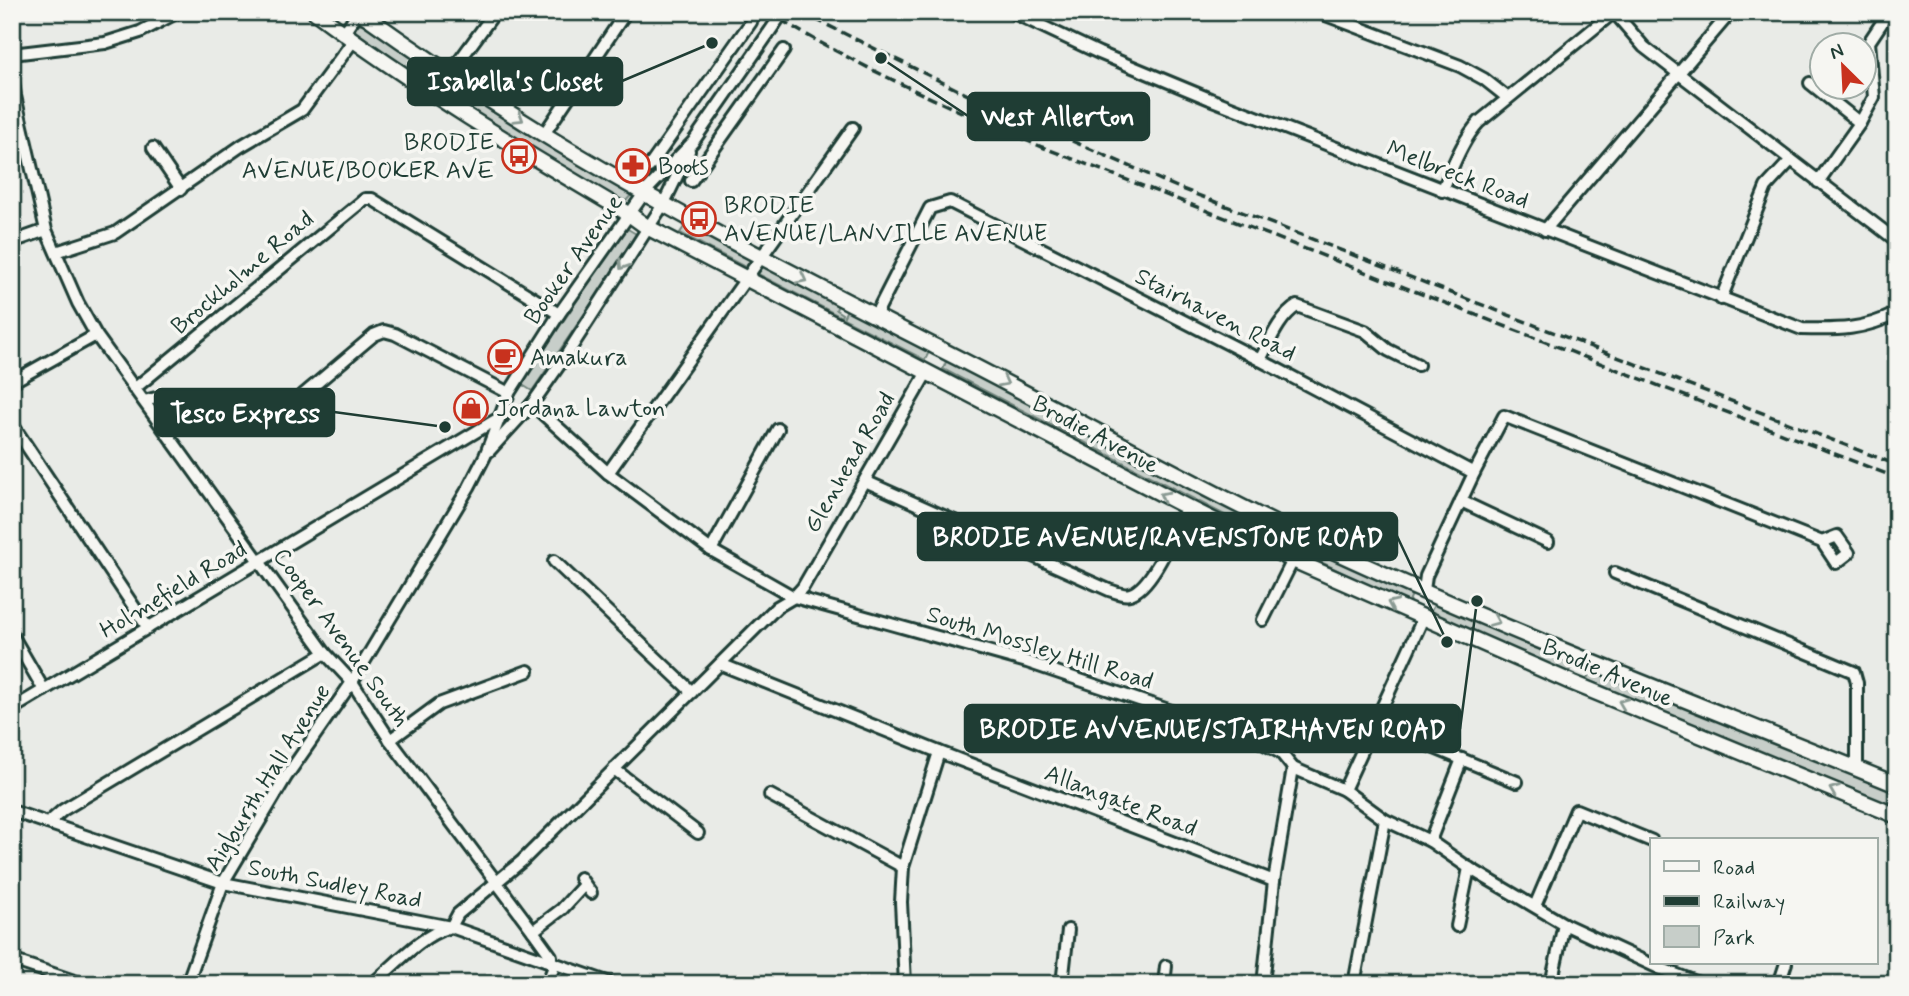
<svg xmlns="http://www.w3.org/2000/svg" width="1909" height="996" font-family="Mynerve,sans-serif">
  <rect width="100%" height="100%" fill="#e9ebe7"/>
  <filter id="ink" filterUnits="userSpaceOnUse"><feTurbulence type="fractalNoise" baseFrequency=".0143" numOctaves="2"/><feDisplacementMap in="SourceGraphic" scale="14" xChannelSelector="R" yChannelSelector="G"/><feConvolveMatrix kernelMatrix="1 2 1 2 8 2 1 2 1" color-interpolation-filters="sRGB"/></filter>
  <g filter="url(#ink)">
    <g fill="#c7cec9" stroke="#73867e" stroke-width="2">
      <path d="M 359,24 L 363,24 L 372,29 L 442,78 L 633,193 L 626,201 L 608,195 L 438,91 L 356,34 L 355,28 Z"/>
      <path d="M 688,221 L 755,259 L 749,267 L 745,267 L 680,233 Z"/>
      <path d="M 626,228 L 638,235 L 532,391 L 521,384 Z"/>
      <path d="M 762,263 L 838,304 L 836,310 L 842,314 L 841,317 L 758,274 L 756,272 Z"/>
      <path d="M 849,305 L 931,348 L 925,360 L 843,318 Z"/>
      <path d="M 948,357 L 1413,592 L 1408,604 L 1246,526 L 943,369 Z"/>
      <path d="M 1436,602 L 1574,662 L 1567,675 L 1429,614 Z"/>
      <path d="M 1591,668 L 1897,790 L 1897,809 L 1586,682 Z"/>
    </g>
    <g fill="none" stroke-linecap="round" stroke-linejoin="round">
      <g stroke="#1f3d34" stroke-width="16">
        <g id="minor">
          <path d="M 1012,12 L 1099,53 L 1210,99 L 1802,329 C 1838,330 1864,330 1897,313"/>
          <path d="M 1318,12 L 1460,66 L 1484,79 L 1508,98"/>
          <path d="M 1614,12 L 1644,47 L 1897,241"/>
          <path d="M 344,33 L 358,12"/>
          <path d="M 12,54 L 105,43 L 140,32 L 178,12"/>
          <path d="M 12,75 L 15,96 L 46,230 L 78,303 L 96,335 L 325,653 L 352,682 L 390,740 L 533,931 L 551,956 L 551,963"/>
          <path d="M 449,75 L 495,12"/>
          <path d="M 1810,83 L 1860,123"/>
          <path d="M 544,134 L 626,12"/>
          <path d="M 153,148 L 181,189"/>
          <path d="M 649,167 L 751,22"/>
          <path d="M 691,181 L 784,50"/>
          <path d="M 1818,182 L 1860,123 L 1874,97 L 1869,42 L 1889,12"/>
          <path d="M 1442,191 C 1453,167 1461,142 1479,122 L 1614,12"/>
          <path d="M 1545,230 L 1731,12"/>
          <path d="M 12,242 L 46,230"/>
          <path d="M 56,252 L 115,233 L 241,146 L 302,110 L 353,41"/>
          <path d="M 1721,299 L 1766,187 L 1790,161"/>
          <path d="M 875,316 L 930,208 L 950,202 L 1260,360 L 1474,473 L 1426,576 L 1424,590"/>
          <path d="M 1260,360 C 1270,341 1279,317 1297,306 L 1365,331 L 1388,350 L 1418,365"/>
          <path d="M 12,382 L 96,335"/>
          <path d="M 134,389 L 365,199 L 372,199 L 559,314"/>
          <path d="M 144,401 L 160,397 L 266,423 L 273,420 L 374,335 L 384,331 L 395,334 L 509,393"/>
          <path d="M 532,404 L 608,473 L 711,550 L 794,597 L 1027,662 L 1257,740 L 1281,753 L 1293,768 L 1344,790 L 1385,820 L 1430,841 L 1469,868 L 1564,924 L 1659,968 L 1701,984"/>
          <path d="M 12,424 L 148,628"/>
          <path d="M 489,451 L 532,404 L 567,354 L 664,203 L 689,151"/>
          <path d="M 608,473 L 853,128"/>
          <path d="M 1474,473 L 1504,416 L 1822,542 L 1837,536 L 1849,553 L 1836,563 L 1822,542"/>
          <path d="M 865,481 L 1109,590 C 1115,592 1124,596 1130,594 C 1153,588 1176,528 1187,507"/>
          <path d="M 1461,501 L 1548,542"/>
          <path d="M 711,550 L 778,429"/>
          <path d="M 554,561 L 692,692"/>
          <path d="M 1615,573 L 1854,672 L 1857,683 L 1857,769"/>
          <path d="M 1263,620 L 1293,560"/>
          <path d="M 12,635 L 44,690"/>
          <path d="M 720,664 L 939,752 L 1274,881"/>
          <path d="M 12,709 L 499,418"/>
          <path d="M 390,740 L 439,704 L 528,671"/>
          <path d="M 1425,744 L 1517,782"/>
          <path d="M 614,769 L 698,833"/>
          <path d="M 1344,790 L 1420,625 L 1420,616"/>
          <path d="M 770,795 L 903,867"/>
          <path d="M 12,811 L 223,883 L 451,927 L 613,984"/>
          <path d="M 48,823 L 63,810 L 325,653"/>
          <path d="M 1430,841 L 1462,759"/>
          <path d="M 580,878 L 591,893"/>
          <path d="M 1535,906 L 1576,810 L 1652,841"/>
          <path d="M 1457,926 L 1469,868"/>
          <path d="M 451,927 L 458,914 L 522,861 L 777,607 L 794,597 L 803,587 L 927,372"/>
          <path d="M 533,931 L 562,909 L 584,885"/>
          <path d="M 12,960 L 83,984"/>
          <path d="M 187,984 L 223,883 L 286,777 L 352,682 L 469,487 L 485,456 L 509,393 L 559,314 L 645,192 L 693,142 L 768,34"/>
          <path d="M 372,984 C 393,967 422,934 448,928"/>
          <path d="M 547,984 L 555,964"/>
          <path d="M 905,984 L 901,902 L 903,867 L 939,752"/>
          <path d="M 1062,984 L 1068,930"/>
          <path d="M 1164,984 L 1166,966"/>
          <path d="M 1263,984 L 1274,881 L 1293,768"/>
          <path d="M 1354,984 L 1385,820"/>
          <path d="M 1551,984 L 1564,924"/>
          <path d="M 1779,984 L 1786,963"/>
        </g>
      </g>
      <g stroke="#1f3d34" stroke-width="19">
        <g id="tertiary">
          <path d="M 315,12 C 415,87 522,151 629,214 L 647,227 L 1187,507 L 1293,560 L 1573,683 L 1897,816"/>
          <path d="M 360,12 C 419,54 479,94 540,132 C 668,211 803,279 936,347 C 1060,409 1180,479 1305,538 C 1499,629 1699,704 1897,785"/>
        </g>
      </g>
      <use href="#minor" stroke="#f6f6f2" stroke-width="10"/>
      <use href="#tertiary" stroke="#f6f6f2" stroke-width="14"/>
      <g stroke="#1f3d34" stroke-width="3.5" stroke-dasharray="10 5" stroke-linecap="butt">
        <path d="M 768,12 C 854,65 948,107 1042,147 L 1897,478"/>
        <path d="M 801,12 L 970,96 L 1177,187 L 1897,465"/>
      </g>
      <g stroke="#1f3d34" stroke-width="16" stroke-linecap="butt">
        <path id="minor-bridge" d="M 768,34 L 783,12"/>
      </g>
      <use href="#minor-bridge" stroke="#f6f6f2" stroke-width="10"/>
    </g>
    <defs><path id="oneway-chevron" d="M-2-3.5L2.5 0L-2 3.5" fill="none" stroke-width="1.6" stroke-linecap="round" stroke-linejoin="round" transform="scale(1.75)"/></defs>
    <g stroke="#8a9a93">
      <use href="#oneway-chevron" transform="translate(519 118) rotate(32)"/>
      <use href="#oneway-chevron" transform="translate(623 265) rotate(123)"/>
      <use href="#oneway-chevron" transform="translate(802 279) rotate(27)"/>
      <use href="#oneway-chevron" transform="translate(1004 382) rotate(28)"/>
      <use href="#oneway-chevron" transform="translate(1164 496) rotate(-152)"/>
      <use href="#oneway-chevron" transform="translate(1392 604) rotate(-156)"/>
      <use href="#oneway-chevron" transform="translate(1495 621) rotate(23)"/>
      <use href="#oneway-chevron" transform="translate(1623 703) rotate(-158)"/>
      <use href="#oneway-chevron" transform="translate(1834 790) rotate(-158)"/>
    </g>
  </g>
  <defs>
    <g id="bus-ring" transform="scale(1.75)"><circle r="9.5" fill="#f6f6f2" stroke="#c8321e" stroke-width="1.5"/><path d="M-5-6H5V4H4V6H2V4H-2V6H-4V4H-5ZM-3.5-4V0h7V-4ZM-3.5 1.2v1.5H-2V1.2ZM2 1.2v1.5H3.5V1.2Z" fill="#c8321e"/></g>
    <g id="pharmacy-ring" transform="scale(1.75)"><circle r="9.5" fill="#f6f6f2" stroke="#c8321e" stroke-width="1.5"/><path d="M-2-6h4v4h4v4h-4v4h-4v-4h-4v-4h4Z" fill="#c8321e"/></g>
    <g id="cafe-ring" transform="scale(1.75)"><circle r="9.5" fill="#f6f6f2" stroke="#c8321e" stroke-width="1.5"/><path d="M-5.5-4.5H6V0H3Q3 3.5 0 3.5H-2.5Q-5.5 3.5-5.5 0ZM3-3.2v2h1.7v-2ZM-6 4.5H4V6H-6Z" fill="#c8321e"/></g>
    <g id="shop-ring" transform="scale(1.75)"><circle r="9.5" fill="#f6f6f2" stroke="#c8321e" stroke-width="1.5"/><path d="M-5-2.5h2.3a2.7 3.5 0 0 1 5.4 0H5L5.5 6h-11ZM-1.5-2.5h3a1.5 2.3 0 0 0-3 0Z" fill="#c8321e"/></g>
  </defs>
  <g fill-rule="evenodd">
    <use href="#bus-ring" x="519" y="156"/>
    <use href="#pharmacy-ring" x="633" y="166"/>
    <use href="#bus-ring" x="699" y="219"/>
    <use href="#cafe-ring" x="505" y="357"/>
    <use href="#shop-ring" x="471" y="408"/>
  </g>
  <g text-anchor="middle" stroke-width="7" stroke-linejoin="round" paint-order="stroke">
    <g font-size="24" fill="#1f3d34" stroke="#f6f6f2" text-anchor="start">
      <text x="494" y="150" text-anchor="end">BRODIE<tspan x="494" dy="28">AVENUE/BOOKER AVE</tspan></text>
      <text x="658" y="174">Boots</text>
      <text x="724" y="213">BRODIE<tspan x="724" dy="28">AVENUE/LANVILLE AVENUE</tspan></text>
      <text x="530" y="365">Amakura</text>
      <text x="496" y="416">Jordana Lawton</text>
    </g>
    <g font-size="24" fill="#1f3d34" stroke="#f6f6f2">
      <text transform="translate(1458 174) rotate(21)" y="8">Melbreck Road</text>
      <text transform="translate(573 259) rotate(-55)" y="8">Booker Avenue</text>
      <text transform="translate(242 272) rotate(-40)" y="8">Brockholme Road</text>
      <text transform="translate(1216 314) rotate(27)" y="8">Stairhaven Road</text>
      <text transform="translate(1096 434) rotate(28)" y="8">Brodie Avenue</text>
      <text transform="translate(849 462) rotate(-60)" y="8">Glenhead Road</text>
      <text transform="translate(173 589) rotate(-31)" y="8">Holmefield Road</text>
      <text transform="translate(342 637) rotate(54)" y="8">Cooper Avenue South</text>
      <text transform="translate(1040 647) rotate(17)" y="8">South Mossley Hill Road</text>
      <text transform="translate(1608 672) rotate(23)" y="8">Brodie Avenue</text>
      <text transform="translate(267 777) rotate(-58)" y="8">Aigburth Hall Avenue</text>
      <text transform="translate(1121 800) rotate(21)" y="8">Allangate Road</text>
      <text transform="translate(335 883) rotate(11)" y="8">South Sudley Road</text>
    </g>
  </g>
  <path fill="none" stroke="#1f3d34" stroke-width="2.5" d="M712 43L622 81M881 58L968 116M445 427L334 412M1447 642L1397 536M1477 601L1460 729"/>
  <g fill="#1f3d34" stroke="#f6f6f2" stroke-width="2.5">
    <circle cx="712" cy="43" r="7"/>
    <circle cx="881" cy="58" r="7"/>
    <circle cx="445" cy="427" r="7"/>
    <circle cx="1447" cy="642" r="7"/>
    <circle cx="1477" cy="601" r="7"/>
  </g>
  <g fill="#1f3d34" stroke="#1f3d34" stroke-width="2.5">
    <rect x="408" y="58" width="214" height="47" rx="7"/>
    <rect x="968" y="93" width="181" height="47" rx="7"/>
    <rect x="155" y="389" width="179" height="47" rx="7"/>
    <rect x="918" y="513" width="479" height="47" rx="7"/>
    <rect x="965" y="705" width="495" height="47" rx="7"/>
  </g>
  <g font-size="26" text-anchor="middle" font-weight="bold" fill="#fff">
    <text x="515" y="90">Isabella's Closet</text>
    <text x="1058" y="125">West Allerton</text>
    <text x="245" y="422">Tesco Express</text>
    <text x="1158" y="546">BRODIE AVENUE/RAVENSTONE ROAD</text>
    <text x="1213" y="738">BRODIE AVVENUE/STAIRHAVEN ROAD</text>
  </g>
  <rect width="1909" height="996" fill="none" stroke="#f6f6f2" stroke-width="42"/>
  <rect x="21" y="21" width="1867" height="954" fill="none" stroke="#1f3d34" stroke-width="2.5" filter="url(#ink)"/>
  <rect x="1650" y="838" width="228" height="126" fill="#f6f6f2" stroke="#a0aca6" stroke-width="2"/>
  <rect x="1664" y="861" width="35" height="10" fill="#f6f6f2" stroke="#a0aca6" stroke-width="2"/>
  <text x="1713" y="874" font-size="21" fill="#1f3d34">Road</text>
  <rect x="1664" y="896" width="35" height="10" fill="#1f3d34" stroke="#a0aca6" stroke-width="2"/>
  <text x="1713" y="908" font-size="21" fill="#1f3d34">Railway</text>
  <rect x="1664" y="926" width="35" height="21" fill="#c7cec9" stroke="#a0aca6" stroke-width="2"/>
  <text x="1713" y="944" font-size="21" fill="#1f3d34">Park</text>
  <g transform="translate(1843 66) rotate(336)"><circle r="33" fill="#f6f6f2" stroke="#a0aca6" stroke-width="2"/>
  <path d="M0-5L12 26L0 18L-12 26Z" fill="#c8321e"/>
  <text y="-10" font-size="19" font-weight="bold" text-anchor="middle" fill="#1f3d34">N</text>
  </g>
</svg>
